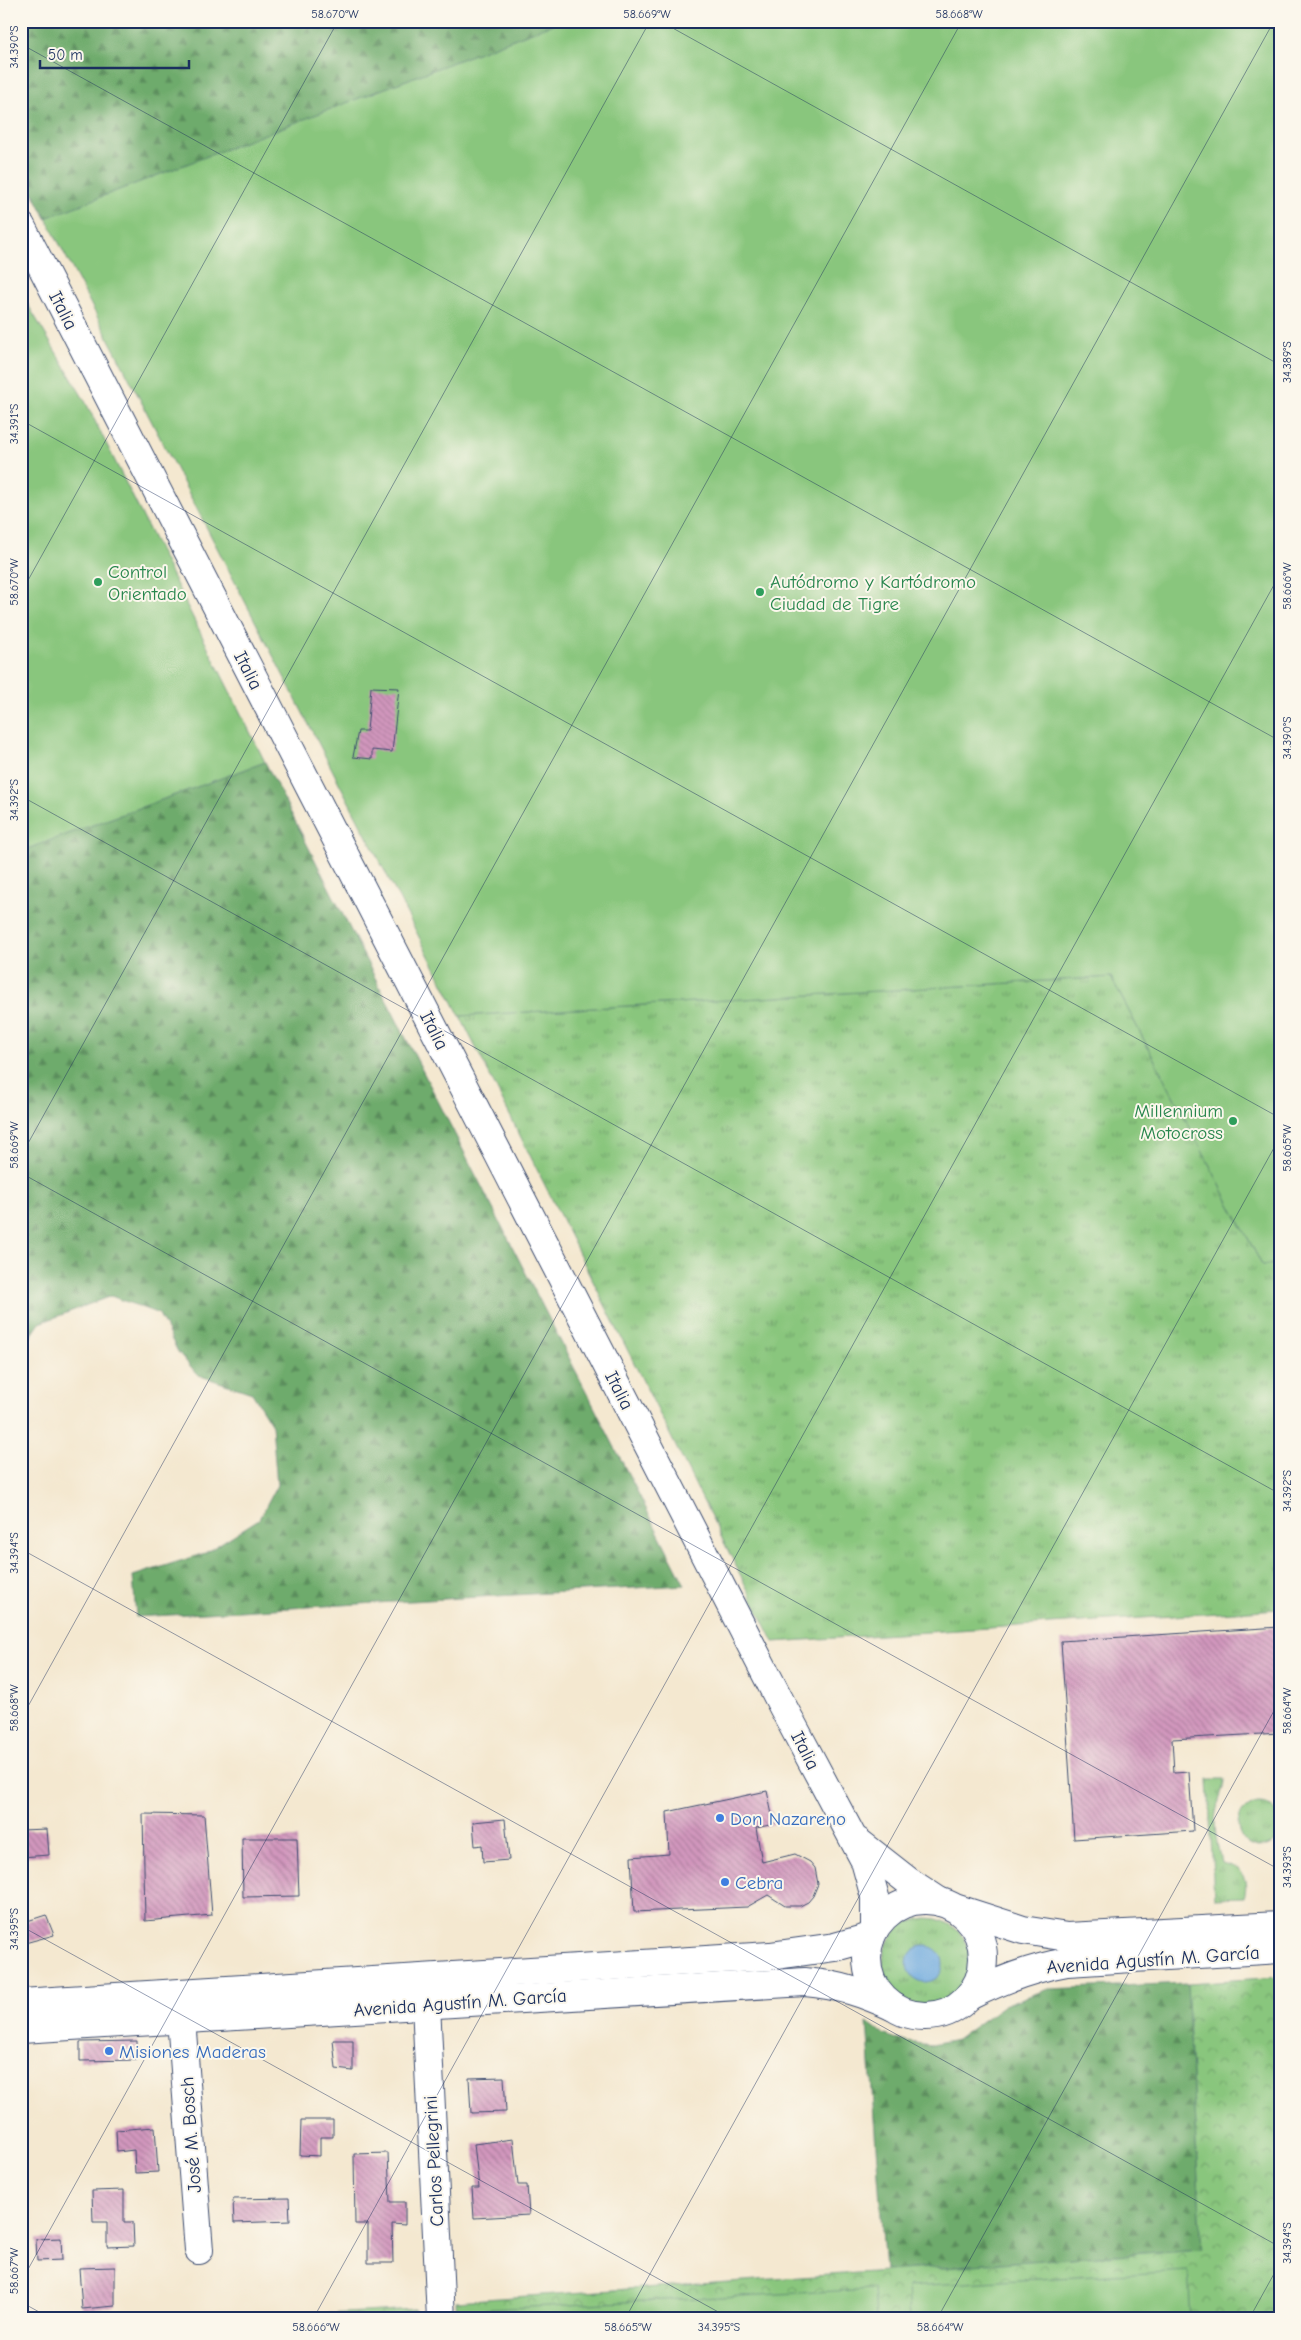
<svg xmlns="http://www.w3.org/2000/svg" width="1301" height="2340" font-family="'Comic Neue',sans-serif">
  <defs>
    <pattern id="grass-tufts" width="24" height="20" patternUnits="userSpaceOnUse" patternTransform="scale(1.25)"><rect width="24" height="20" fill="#89c67d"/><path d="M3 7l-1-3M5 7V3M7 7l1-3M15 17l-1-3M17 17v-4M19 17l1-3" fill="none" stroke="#6fa16a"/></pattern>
    <pattern id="forest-firs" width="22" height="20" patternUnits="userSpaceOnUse" patternTransform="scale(1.25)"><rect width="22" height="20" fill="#6eab6c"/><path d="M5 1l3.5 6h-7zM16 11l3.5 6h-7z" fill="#5a8c5c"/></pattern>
    <pattern id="wetland-marsh" width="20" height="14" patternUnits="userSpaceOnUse" patternTransform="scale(1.25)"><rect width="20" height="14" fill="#89c67d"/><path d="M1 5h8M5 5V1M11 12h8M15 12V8" fill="none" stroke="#6fa16a"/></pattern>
    <pattern id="park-crowns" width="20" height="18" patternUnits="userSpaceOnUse" patternTransform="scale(1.25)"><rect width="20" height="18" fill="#89c67d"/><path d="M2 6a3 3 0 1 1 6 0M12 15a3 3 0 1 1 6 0" fill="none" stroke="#6fa16a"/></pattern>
    <pattern id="building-back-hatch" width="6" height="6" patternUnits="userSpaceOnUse" patternTransform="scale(1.25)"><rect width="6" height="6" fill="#d297bd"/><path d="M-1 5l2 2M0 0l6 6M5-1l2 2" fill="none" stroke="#aa7c9d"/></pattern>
  </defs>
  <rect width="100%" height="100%" fill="#fbf7ec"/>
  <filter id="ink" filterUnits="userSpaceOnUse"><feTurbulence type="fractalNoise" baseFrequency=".02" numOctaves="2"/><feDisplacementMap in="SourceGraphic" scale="10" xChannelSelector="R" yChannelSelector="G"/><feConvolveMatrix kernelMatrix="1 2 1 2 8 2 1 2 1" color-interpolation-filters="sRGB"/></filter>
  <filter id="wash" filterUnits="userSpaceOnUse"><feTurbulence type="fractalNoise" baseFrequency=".0096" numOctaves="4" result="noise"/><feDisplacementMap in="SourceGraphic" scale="20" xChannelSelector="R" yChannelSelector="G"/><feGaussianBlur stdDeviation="1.12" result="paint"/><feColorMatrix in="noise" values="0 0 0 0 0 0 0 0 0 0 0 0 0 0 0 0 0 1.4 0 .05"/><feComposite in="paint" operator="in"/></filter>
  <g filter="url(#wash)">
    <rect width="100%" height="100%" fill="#f4e8d0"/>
    <g fill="url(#grass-tufts)" stroke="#527a6e">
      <path d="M 1111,977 L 1262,1265 L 1280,1264 L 1280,1609 L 774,1642 L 460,1016 Z"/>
      <path d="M 1208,1779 L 1224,1779 C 1224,1791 1218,1800 1216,1812 C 1213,1829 1218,1846 1221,1863 C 1240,1866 1250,1878 1244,1897 L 1214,1898 Z"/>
      <circle cx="1260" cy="1825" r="22"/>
      <circle cx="927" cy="1962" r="44"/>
    </g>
    <g fill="url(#forest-firs)" stroke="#446d65">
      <path d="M 21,21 L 561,21 L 46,218 L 21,169 Z"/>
      <path d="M 265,762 L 685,1585 L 136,1617 L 133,1576 L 205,1553 L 259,1519 L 277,1485 L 272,1425 L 252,1393 L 198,1375 L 178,1352 L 159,1314 L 111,1296 L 40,1323 L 21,1351 L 21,851 Z"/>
      <path d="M 1187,1983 L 1202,2249 L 885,2271 L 867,2022 L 885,2035 L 906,2042 L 932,2045 L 956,2040 L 1004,2005 L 1048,1989 Z"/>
    </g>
    <path fill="url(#wetland-marsh)" stroke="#527a6e" d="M 415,2309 L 416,2319 L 239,2319 Z"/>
    <path fill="url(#park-crowns)" stroke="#527a6e" d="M 1280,1977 L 1280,2319 L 457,2319 L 456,2301 L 1202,2249 L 1187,1983 Z"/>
    <g fill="#89c67d" stroke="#527a6e">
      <path d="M 561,21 L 1280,21 L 1280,1264 L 1262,1265 L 1111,977 L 460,1016 L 46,218 Z"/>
      <path d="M 21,293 L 85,401 L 265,762 L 21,851 Z"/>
      <path d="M 1188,2271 L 1191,2319 L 910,2319 L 908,2286 Z"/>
      <path d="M 874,2289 L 876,2319 L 472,2319 L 472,2310 Z"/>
    </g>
    <circle fill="#6da9de" stroke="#446c9e" cx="925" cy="1964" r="18"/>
    <g id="blocks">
      <g fill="url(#building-back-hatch)">
        <path d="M 371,687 L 399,688 L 392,752 L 372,750 L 372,759 L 353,757 L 358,731 L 367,731 Z"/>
        <path d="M 1280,1627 L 1280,1733 L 1172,1739 L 1174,1773 L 1189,1772 L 1193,1831 L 1074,1839 L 1061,1641 Z"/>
        <path d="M 767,1791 L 774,1824 L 756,1828 L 762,1862 L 795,1854 L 810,1862 L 815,1868 L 818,1884 L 813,1896 L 808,1902 L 800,1906 L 785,1906 L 768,1895 L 747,1907 L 634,1912 L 631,1857 L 669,1854 L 667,1812 Z"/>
        <path d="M 143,1814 L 204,1815 L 212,1915 L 145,1921 Z"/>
        <path d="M 505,1819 L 509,1860 L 483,1862 L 482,1845 L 475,1846 L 473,1822 Z"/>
        <path d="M 47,1829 L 49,1855 L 21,1857 L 21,1830 Z"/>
        <path d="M 242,1838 L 297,1838 L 299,1896 L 243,1897 Z"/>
        <path d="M 46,1915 L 54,1935 L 25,1943 L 21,1933 L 21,1923 Z"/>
        <path d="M 333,2040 L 353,2040 L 353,2071 L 336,2069 Z"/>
        <path d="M 137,2041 L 137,2060 L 80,2061 L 80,2042 Z"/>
        <path d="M 504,2077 L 506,2112 L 471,2113 L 469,2078 Z"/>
        <path d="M 301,2120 L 333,2120 L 333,2137 L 320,2137 L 320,2156 L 300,2155 Z"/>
        <path d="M 155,2127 L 158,2172 L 135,2173 L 134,2150 L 117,2152 L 116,2130 Z"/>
        <path d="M 513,2139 L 518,2185 L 527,2185 L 529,2215 L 474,2218 L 472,2188 L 479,2188 L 474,2144 Z"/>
        <path d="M 388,2153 L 390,2202 L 405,2202 L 405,2225 L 392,2224 L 393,2263 L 368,2263 L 368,2224 L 355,2224 L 354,2154 Z"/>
        <path d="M 124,2190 L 124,2222 L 133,2222 L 134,2246 L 107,2247 L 107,2222 L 93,2222 L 92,2191 Z"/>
        <path d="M 289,2198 L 290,2221 L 234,2223 L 233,2199 Z"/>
        <path d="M 61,2238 L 62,2260 L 37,2261 L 36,2239 Z"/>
        <path d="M 115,2267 L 115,2306 L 82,2309 L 79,2268 Z"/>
      </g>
    </g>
  </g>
  <g filter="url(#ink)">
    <use href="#blocks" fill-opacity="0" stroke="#3c4b6f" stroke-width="1"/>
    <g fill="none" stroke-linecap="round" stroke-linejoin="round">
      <g stroke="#3c4b6f" stroke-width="30">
        <g id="minor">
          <path d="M 21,226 L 783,1707 L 865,1861 L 875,1897 L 875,1928"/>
          <path d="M 857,1841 L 908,1881 L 940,1902"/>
          <path d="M 426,2004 L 441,2319"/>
          <path d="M 181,2019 L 199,2250"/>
        </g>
      </g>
      <g stroke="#3c4b6f" stroke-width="30">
        <g id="major">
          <circle cx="925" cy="1958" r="58"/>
          <path d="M 958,1909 L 1023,1930 L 1067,1937 L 1280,1926"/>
          <path d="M 971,1995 C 1003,1979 1032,1968 1067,1962 L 1280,1949"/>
          <path d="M 21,2003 L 770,1956 L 835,1947 L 871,1937"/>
          <path d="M 21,2029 L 805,1982 C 840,1985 863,1993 894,2007"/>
        </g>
      </g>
      <use href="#minor" stroke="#fff" stroke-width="28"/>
      <use href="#major" stroke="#fff" stroke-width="28"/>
    </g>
  </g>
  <path fill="none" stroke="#1b2f5e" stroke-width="1" stroke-opacity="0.45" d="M 660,21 L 1280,365M 21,30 L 26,21M 21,44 L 1280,741M 21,420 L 1280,1118M 21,593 L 338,21M 21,796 L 1280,1494M 21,1156 L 650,21M 21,1173 L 1280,1870M 21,1549 L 1280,2247M 21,1719 L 962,21M 21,1926 L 731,2319M 21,2282 L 1274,21M 21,2302 L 52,2319M 313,2319 L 1280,574M 625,2319 L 1280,1137M 937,2319 L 1280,1700M 1249,2319 L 1280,2263"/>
  <g fill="#2e9e5b" stroke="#fbf7ec" stroke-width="2">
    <circle cx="98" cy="582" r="5"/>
    <circle cx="760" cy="592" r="5"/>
    <circle cx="1233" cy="1121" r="5"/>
  </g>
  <g fill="#3f7fe0" stroke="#fbf7ec" stroke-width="2">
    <circle cx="720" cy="1818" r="5"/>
    <circle cx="725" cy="1882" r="5"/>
    <circle cx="109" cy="2051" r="5"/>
  </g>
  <g text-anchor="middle" stroke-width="4" stroke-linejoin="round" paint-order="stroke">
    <g font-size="19" fill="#1b2f5e" stroke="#fbf7ec">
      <text transform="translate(64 310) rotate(63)" y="7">Italia</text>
      <text transform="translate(249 670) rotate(63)" y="7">Italia</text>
      <text transform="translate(435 1030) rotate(63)" y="7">Italia</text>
      <text transform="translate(620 1390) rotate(63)" y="7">Italia</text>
      <text transform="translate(806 1750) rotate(63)" y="7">Italia</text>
      <text transform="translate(1153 1959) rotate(-4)" y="7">Avenida Agustín M. García</text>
      <text transform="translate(460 2002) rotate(-4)" y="7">Avenida Agustín M. García</text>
      <text transform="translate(190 2135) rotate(-94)" y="7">José M. Bosch</text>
      <text transform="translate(433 2161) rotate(-93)" y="7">Carlos Pellegrini</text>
    </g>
    <g font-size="19" fill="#27864d" stroke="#fbf7ec" text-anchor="start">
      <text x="108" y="578">Control<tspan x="108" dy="22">Orientado</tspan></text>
      <text x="770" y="588">Autódromo y Kartódromo<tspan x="770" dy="22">Ciudad de Tigre</tspan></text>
      <text x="1223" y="1117" text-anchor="end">Millennium<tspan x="1223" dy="22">Motocross</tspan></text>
    </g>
    <g font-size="19" fill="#366cbe" stroke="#fbf7ec" text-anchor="start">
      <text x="730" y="1825">Don Nazareno</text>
      <text x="735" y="1889">Cebra</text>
      <text x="119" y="2058">Misiones Maderas</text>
    </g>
  </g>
  <rect width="1301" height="2340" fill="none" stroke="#fbf7ec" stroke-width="55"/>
  <path d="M40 60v8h149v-8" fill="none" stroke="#1b2f5e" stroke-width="2.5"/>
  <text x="48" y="60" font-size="15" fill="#1b2f5e" stroke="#fbf7ec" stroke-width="4" paint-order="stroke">50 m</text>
  <rect x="28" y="28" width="1246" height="2284" fill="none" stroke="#1b2f5e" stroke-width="2"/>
  <g font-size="12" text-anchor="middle" fill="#1b2f5e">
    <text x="335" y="18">58.670°W</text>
    <text x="647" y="18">58.669°W</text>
    <text x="959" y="18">58.668°W</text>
    <text transform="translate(14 47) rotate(-90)" y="4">34.390°S</text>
    <text transform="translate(1287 362) rotate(-90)" y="4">34.389°S</text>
    <text transform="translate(14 424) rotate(-90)" y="4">34.391°S</text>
    <text transform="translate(14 582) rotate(-90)" y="4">58.670°W</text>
    <text transform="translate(1287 586) rotate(-90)" y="4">58.666°W</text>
    <text transform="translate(1287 738) rotate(-90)" y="4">34.390°S</text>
    <text transform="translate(14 800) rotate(-90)" y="4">34.392°S</text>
    <text transform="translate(14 1145) rotate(-90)" y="4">58.669°W</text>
    <text transform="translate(1287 1148) rotate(-90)" y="4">58.665°W</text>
    <text transform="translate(1287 1491) rotate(-90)" y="4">34.392°S</text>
    <text transform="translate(14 1553) rotate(-90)" y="4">34.394°S</text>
    <text transform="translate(14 1708) rotate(-90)" y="4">58.668°W</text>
    <text transform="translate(1287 1711) rotate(-90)" y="4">58.664°W</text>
    <text transform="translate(1287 1867) rotate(-90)" y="4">34.393°S</text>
    <text transform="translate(14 1929) rotate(-90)" y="4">34.395°S</text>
    <text transform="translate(1287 2243) rotate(-90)" y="4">34.394°S</text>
    <text transform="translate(14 2271) rotate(-90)" y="4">58.667°W</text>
    <text x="316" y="2331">58.666°W</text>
    <text x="628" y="2331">58.665°W</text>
    <text x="719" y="2331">34.395°S</text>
    <text x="940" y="2331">58.664°W</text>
  </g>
</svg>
